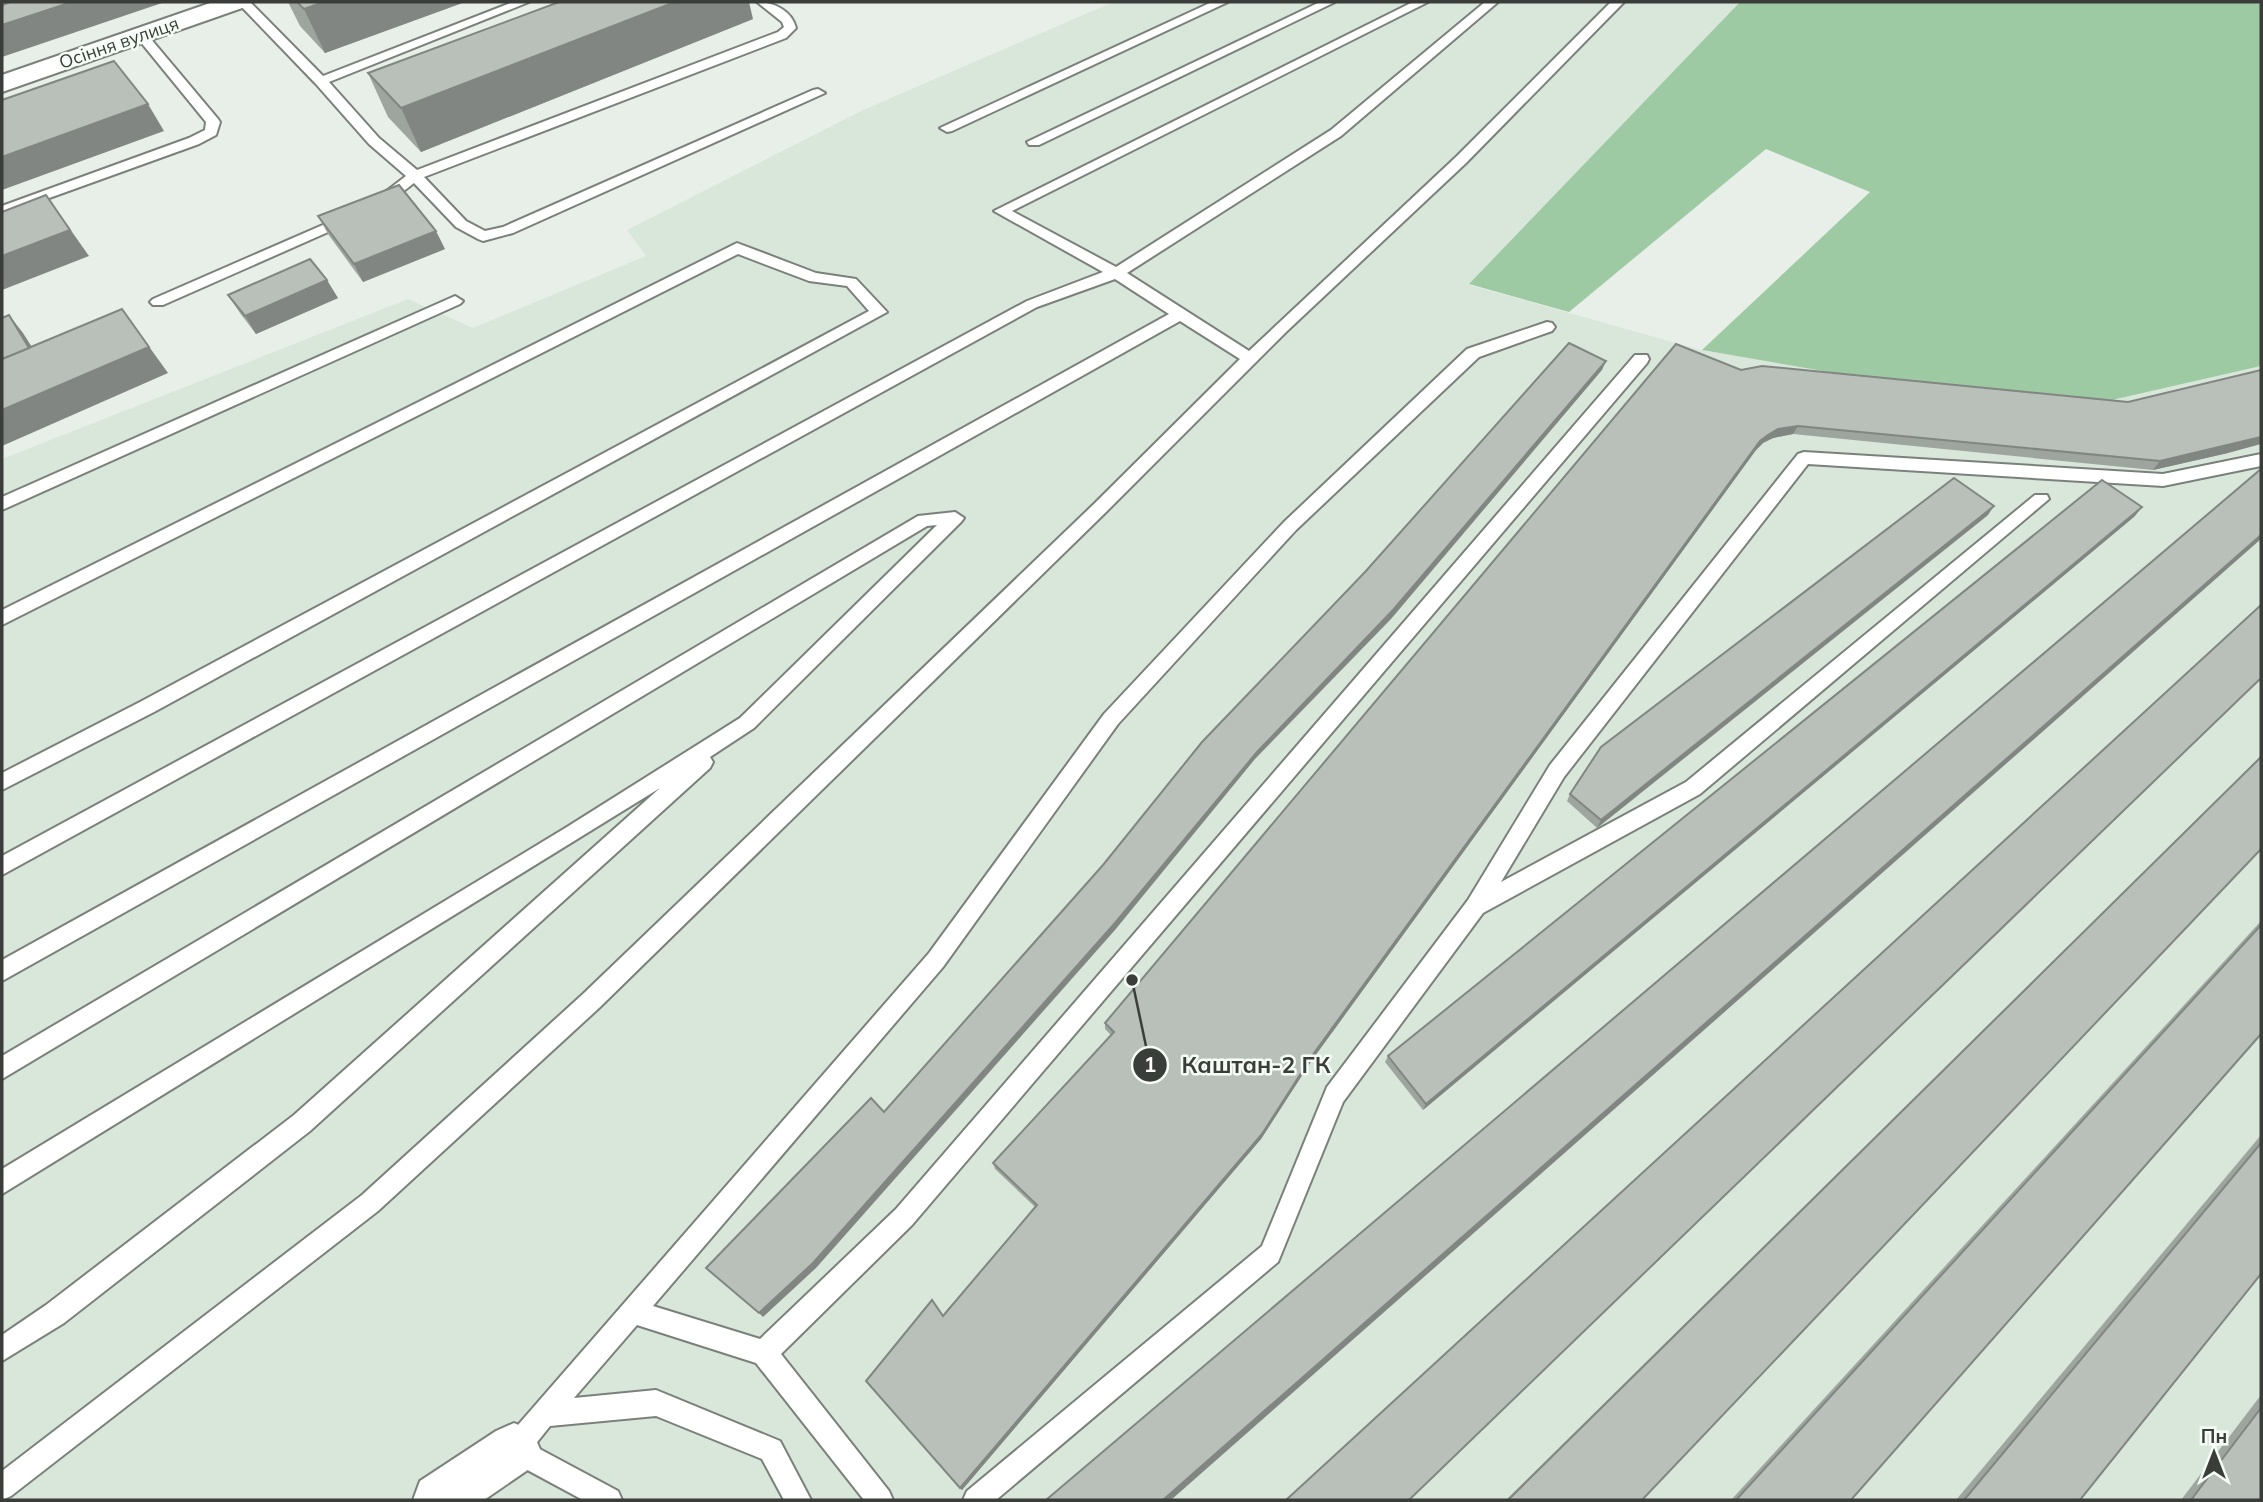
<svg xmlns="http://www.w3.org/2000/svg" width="2263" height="1502" font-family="Mulish,sans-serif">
  <rect width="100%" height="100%" fill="#e8efe8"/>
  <path fill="#d9e7db" d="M 1113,2 L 1740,2 L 1470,285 L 1701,350 L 1858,377 L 2112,400 L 2261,366 L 2261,1500 L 2,1500 L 2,459 L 408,299 L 473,328 L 646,256 L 627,230 L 863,110 Z"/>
  <path fill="#9ecaa3" d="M 1740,2 L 2261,2 L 2261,366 L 2112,400 L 1858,377 L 1702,350 L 1870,192 L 1766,149 L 1569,312 L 1469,284 Z"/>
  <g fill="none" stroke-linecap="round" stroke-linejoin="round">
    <g stroke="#7a817b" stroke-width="4">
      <g id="lane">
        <path d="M 237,2 L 250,2 L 323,76 L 513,2 L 529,2 L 329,82 L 379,138 L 417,170 L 778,32 L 784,27 L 782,22 L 757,2 C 774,2 792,11 796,28 L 786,38 L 424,177 L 466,221 L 485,231 L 503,227 L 813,90 L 818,89 L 825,93 L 513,233 L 483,241 L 478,239 L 456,227 L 414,183 L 386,205 L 376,205 L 376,199 L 406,176 L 369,144 L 316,84 Z"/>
        <path d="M 1212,2 L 1228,2 L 952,131 L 947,132 L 940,128 Z"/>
        <path d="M 1320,2 L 1335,2 L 1039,145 L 1029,145 L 1027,142 Z"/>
        <path d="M 1413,2 L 1428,2 L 1012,211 L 1116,267 L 1331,130 L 1485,2 L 1498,2 L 1341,136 L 1127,273 L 1249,351 L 1456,157 L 1611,2 L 1624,2 L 1466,163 L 1286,332 L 1106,512 L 599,1008 L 378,1211 L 11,1496 L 2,1500 L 2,1471 L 362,1195 L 583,994 L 1094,504 L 1240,359 L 1180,321 L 2,981 L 2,960 L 1169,314 L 1115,279 L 1037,307 L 2,875 L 2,856 L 1027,301 L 1103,272 L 994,211 Z"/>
        <path d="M 141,31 L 145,32 L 218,119 L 220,122 L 216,135 L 199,144 L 2,215 L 2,206 L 189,138 L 205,130 L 206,122 L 135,35 Z"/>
        <path d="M 348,214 L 353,215 L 353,221 L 163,305 L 153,305 L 150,302 L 153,299 Z"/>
        <path d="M 737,243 L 816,273 L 856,279 L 887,312 L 154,712 L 2,790 L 2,773 L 140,702 L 869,311 L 847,286 L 809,281 L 738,254 L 2,625 L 2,610 Z"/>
        <path d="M 455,296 L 463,301 L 460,304 L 2,510 L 2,497 Z"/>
        <path d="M 1547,322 L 1552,323 L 1555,327 L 1552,331 L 1479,357 L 1296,530 L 1118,724 L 943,967 L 653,1306 L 760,1339 L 896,1209 L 1635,355 L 1647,355 L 1649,359 L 1647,363 L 912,1225 L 781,1354 L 889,1491 L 893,1500 L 864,1500 L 756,1363 L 637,1325 L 574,1398 L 656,1390 L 780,1441 L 811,1500 L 784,1500 L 762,1459 L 656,1416 L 550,1426 L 534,1446 L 618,1491 L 622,1500 L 583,1500 L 505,1458 L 501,1449 L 505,1440 L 929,953 L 1104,714 L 1284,522 L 1467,349 Z"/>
        <path d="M 1804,452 L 2163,474 L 2261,454 L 2261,466 L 2163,486 L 1808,464 L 1564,777 L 1501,882 L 1686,782 L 2035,495 L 2047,495 L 2049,499 L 1700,794 L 1483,913 L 1343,1102 L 1278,1262 L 996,1500 L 963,1500 L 967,1491 L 1262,1246 L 1327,1087 L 1468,900 L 1550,765 L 1798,454 Z"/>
        <path d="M 955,512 L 964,518 L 961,522 L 754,728 L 710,757 L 713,762 L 710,768 L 310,1131 L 64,1323 L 2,1361 L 2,1335 L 46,1305 L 294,1115 L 660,788 L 2,1194 L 2,1169 L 567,827 L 740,718 L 937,525 L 927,526 L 2,1079 L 2,1056 L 918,516 Z"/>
      </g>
    </g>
    <g stroke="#7a817b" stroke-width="4">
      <path id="street" d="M 514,1423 L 532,1431 L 540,1449 L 532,1467 L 484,1500 L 413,1500 L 420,1481 L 496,1431 Z"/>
    </g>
    <g stroke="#7a817b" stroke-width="4">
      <path id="secondary" d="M 213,2 L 248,2 L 245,7 L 2,92 L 2,75 Z"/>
    </g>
    <use href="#lane" fill="#fff" fill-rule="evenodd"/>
    <use href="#street" fill="#fff" fill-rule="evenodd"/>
    <use href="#secondary" fill="#fff" fill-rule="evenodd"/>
  </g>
  <g fill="#9ea59f">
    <path d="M 288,2 L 465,2 L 325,53 L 300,26 Z"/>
    <path d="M 753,19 L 421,152 L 388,117 L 368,73 Z"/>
    <path d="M 318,216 L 445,249 L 363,282 L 328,234 Z"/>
    <path d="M 228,295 L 338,298 L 256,334 L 240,313 Z"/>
    <path d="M 1741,370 L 2228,453 L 2153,470 L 1793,434 L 1773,438 L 1763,443 L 1756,450 L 1312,1060 L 1261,1139 L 962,1490 L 866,1381 L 943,1316 L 1035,1207 L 995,1169 L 993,1163 L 1111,1035 L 1105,1029 L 1105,1023 Z"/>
    <path d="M 1988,515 L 1597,828 L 1567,801 L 1570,794 Z"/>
    <path d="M 2135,516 L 1423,1110 L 1385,1062 L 1388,1056 Z"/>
    <path d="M 2261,756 L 2261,849 L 1642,1500 L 1506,1500 Z"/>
    <path d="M 2261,921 L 2261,1034 L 1851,1500 L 1731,1500 Z"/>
    <path d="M 2261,1135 L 2261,1274 L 2080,1500 L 1956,1500 Z"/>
    <path d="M 2261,1395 L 2261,1500 L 2181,1500 Z"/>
  </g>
  <g fill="#818682">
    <path d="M 72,2 L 165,2 L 2,57 L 2,25 Z"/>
    <path d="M 324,2 L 465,2 L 325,53 L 304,9 Z"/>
    <path d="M 675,2 L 749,2 L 753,19 L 421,152 L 401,108 Z"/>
    <path d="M 148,104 L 164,131 L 2,190 L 2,157 Z"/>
    <path d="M 46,195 L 89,256 L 2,290 L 2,256 Z"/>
    <path d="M 436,231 L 445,249 L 363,282 L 354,264 Z"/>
    <path d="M 327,280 L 338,298 L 256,334 L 245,316 Z"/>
    <path d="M 122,309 L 168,373 L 2,446 L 2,410 Z"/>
    <path d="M 9,315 L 23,333 L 49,374 L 2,394 Z"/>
    <path d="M 1606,361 L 1602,370 L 1391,619 L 1255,759 L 1115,930 L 816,1268 L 763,1317 L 759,1313 L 1257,752 Z"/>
    <path d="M 1798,426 L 1793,434 L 1773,438 L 1763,443 L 1756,450 L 1312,1060 L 1261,1139 L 962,1490 L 960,1488 L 1314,1053 L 1760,441 L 1768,435 L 1778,429 Z"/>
    <path d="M 2261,437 L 2261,444 L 2228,453 L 2153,470 L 2160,461 Z"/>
    <path d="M 1994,506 L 1988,515 L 1597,828 L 1601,820 Z"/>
    <path d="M 2142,507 L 2135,516 L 1423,1110 L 1426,1104 Z"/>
    <path d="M 2261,535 L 2261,539 L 1171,1500 L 1163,1500 Z"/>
  </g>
  <g fill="#b8c0b9" stroke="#818682" stroke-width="2">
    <path d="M 10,2 L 72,2 L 2,25 L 2,5 Z"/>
    <path d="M 297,2 L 324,2 L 304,9 Z"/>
    <path d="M 559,2 L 675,2 L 401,108 L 368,73 Z"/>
    <path d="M 114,61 L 148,104 L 2,157 L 2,100 Z"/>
    <path d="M 399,185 L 436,231 L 354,264 L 318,216 Z"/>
    <path d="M 46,195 L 70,230 L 2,256 L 2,212 Z"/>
    <path d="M 310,259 L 327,280 L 245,316 L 228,295 Z"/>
    <path d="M 122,309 L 149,347 L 2,410 L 2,359 Z"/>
    <path d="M 9,315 L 29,348 L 2,359 L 2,318 Z"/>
    <path d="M 1569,343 L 1606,361 L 1393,610 L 1257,752 L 1115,923 L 813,1263 L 759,1313 L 706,1268 L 871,1098 L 884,1112 L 1103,865 L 1202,742 L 1365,572 Z"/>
    <path d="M 1676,344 L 1741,370 L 1762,366 L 2128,402 L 2261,370 L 2261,437 L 2160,461 L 1798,426 L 1778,429 L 1768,435 L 1760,441 L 1314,1053 L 1262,1134 L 960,1488 L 866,1381 L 932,1300 L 943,1316 L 1037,1205 L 993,1163 L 1114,1032 L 1105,1023 Z"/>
    <path d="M 2261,469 L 2261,535 L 1163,1500 L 1046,1500 Z"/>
    <path d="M 1954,478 L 1994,506 L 1601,820 L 1570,794 L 1601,747 Z"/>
    <path d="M 2102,480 L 2142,507 L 1426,1104 L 1388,1056 Z"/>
    <path d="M 2261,605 L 2261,678 L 1409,1500 L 1286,1500 Z"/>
    <path d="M 2261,757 L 2261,849 L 1642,1500 L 1508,1500 Z"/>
    <path d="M 2261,925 L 2261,1034 L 1851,1500 L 1736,1500 Z"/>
    <path d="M 2261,1143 L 2261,1274 L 2080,1500 L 1964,1500 Z"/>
    <path d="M 2261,1408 L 2261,1500 L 2191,1500 Z"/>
  </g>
  <g text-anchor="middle" stroke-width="5" stroke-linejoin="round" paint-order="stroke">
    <g font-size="18" fill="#3a3d3a" stroke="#f5fdf6">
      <text transform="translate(119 43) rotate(-19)" y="6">Осіння вулиця</text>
    </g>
  </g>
  <path fill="none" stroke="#3a3d3a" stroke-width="2.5" d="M1132 980L1150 1065"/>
  <g fill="#3a3d3a" stroke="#f5fdf6" stroke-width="2.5">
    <circle cx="1132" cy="980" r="7"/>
    <circle cx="1150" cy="1065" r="18"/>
  </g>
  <g font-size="21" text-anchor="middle" font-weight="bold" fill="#fff">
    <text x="1150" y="1072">1</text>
  </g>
  <g font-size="23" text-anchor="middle" font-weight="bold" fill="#3a3d3a" stroke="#f5fdf6" stroke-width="5" stroke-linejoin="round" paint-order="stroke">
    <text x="1256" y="1073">Каштан-2 ГК</text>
  </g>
  <rect width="2263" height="1502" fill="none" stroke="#3a3d3a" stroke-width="7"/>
  <g transform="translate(2214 1453)" stroke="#f5fdf6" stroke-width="5" paint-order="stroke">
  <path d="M0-5L12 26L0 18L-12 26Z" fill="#3a3d3a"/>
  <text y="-10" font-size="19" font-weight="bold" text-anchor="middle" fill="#3a3d3a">Пн</text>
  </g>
</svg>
